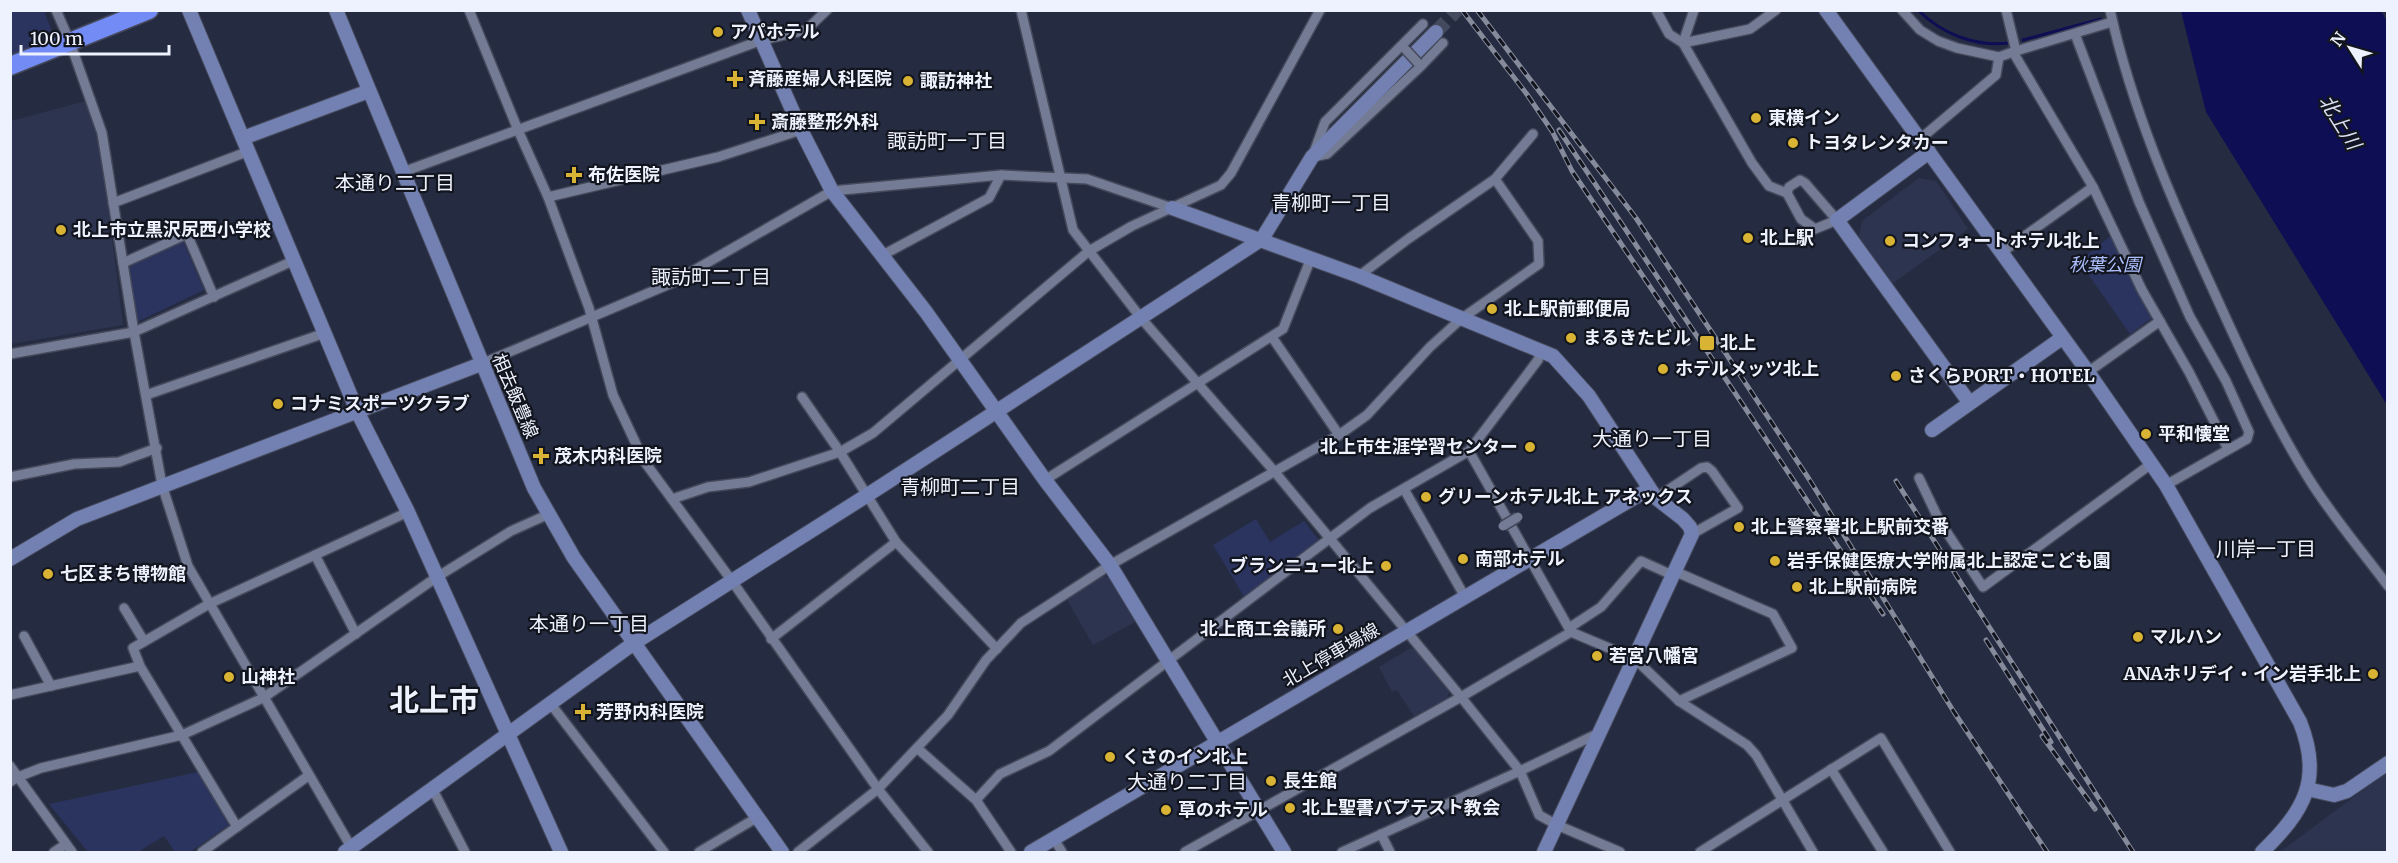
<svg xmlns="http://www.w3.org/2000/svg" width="2398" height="863" font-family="Merriweather,'Noto Sans JP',serif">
  <rect width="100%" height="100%" fill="#252c41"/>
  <g fill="#2d3450">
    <path d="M 86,101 L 99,135 L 123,325 L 11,344 L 11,121 Z"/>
    <path d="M 1919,178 L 1936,181 L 1968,229 L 1892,284 L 1859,237 L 1862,221 Z"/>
    <path d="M 1104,576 L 1109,577 L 1137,621 L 1093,645 L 1066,598 Z"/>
    <path d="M 1409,649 L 1414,649 L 1449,692 L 1447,699 L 1414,716 L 1397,690 L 1392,692 L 1379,667 Z"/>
    <path d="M 2387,772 L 2387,852 L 2280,852 Z"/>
  </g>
  <g fill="#2a345e">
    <path d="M 10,11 L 44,11 L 54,36 L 11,55 Z"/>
    <path d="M 2112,235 L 2152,318 L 2130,334 L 2079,261 Z"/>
    <path d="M 183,241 L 204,290 L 137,322 L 128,264 Z"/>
    <path d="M 1256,519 L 1270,542 L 1304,521 L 1321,543 L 1245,598 L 1213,545 Z"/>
    <path d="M 198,772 L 229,825 L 190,852 L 175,852 L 164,836 L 138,852 L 88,852 L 49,804 Z"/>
  </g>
  <path fill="#0d0e53" d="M 2181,11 L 2381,11 L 2388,23 L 2387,405 L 2206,112 Z"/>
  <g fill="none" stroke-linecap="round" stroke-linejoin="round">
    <g stroke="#0d0e53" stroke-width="3">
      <path d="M 1918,10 C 1942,34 1975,47 2009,43"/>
      <path d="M 2023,40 L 2101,19"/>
    </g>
    <path stroke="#434a5d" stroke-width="14" stroke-dasharray="14 7" stroke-linecap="butt" d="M 1436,32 L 1457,10"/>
    <g stroke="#45495b" stroke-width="12">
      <g id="street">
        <path d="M 56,10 L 70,42 L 102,133 L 134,332 L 162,485 L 188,566 L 354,852"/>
        <path d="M 469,10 L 518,130 L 548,197 L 589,308 L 613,395 L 644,461 L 732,581 L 878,789 L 928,852"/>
        <path d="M 1021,10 L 1073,230 L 1141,318 L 1274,471 L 1461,697 L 1520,771 L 1539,815 L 1557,825 L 1620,852"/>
        <path d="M 1656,10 L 1669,34 L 1683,43 L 1752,163 L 1769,186 L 1787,193"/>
        <path d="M 1902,10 L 1920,30 L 1938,41 L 1957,48 L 1999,57 L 2013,52 L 2093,187 L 2142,290 L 2189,372 L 2228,449"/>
        <path d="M 2006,10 L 2016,51 L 2112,22"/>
        <path d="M 2110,10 C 2132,109 2172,201 2214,292 C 2243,356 2272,420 2309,479 C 2332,516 2362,551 2388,586"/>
        <path d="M 2075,34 L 2139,202 L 2190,317 L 2226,381 L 2249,432 L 2247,439 L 2166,485"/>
        <path d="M 1683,43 L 1750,29 L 1776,10"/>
        <path d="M 1683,43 L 1694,10"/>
        <path d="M 1919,140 L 1996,75 L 1999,57"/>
        <path d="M 1314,152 L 1325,122 L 1423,24"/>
        <path d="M 1313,157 L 1327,154 L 1421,66 L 1443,43"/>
        <path d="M 403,172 L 762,40 L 806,30 L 827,10"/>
        <path d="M 1800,180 L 1805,183 L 1837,220 L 1815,229 L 1801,219 L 1787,193 L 1789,187 Z"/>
        <path d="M 548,197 L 718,157 L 801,130"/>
        <path d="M 113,203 L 249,151"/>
        <path d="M 2001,253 L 2093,187"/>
        <path d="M 881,256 L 989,198 L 1001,175"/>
        <path d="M 123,263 L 187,234 L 214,297"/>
        <path d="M 1359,276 L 1408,239 L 1495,179 L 1533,134"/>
        <path d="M 1272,337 L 1339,435"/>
        <path d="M 10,354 L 134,332 L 295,260"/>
        <path d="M 481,364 L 672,283 L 832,191 L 1001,175 L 1087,179 L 1172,208"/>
        <path d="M 2088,372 L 2160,321"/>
        <path d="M 146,395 L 325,333"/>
        <path d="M 802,397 L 840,452 L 896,542 L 997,649"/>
        <path d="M 1469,451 L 1571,632"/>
        <path d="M 10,477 L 74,464 L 119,462 L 157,448"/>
        <path d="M 1919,478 L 1940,522 L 1983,587 L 2151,464"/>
        <path d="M 1045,480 L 1283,329 L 1311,258"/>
        <path d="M 1404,489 L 1465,597"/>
        <path d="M 1656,498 L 1701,468 L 1707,467 L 1712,471 L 1738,508 L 1692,534"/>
        <path d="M 672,499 L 708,487 L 749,482 L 840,452 L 873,433 L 1089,251 L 1132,226 L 1221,185 L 1231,173 L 1320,10"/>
        <path d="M 315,555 L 356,634"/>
        <path d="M 1674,571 L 1773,614 L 1792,648 L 1679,701"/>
        <path d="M 124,608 L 144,641"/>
        <path d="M 1569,628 L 1601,607 L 1641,561 L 1672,575"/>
        <path d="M 24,636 L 51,686"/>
        <path d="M 771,639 L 896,542"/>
        <path d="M 10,695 L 140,666"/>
        <path d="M 550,703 L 664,852"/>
        <path d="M 917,748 L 976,800 L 1011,852"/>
        <path d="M 10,766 L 72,852"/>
        <path d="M 1831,769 L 1883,852"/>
        <path d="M 10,782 L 18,777 L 41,768 L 182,735 L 263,698 L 437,577 L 511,531 L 549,514"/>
        <path d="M 433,790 L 465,852"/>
        <path d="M 976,800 L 1000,774 L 1049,751 L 1370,508 L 1469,451 L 1538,360 L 1541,351"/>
        <path d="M 237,827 L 140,666 L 133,648 L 209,604 L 408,512"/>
        <path d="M 1381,834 L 1390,852"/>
        <path d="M 1054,839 L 1062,852"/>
        <path d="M 54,852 L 66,844"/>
        <path d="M 202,852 L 308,776"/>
        <path d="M 699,852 L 758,817"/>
        <path d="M 798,852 L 878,789 L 948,715 L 986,660 L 1021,623 L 1110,565 L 1339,435 L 1367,415 L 1430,347 L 1461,319 L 1539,264 L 1538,241 L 1495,179"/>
        <path d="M 1185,852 L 1461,697 L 1571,632 L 1635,659 L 1679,701 L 1747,745 L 1756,755 L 1813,852"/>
        <path d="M 1342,852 L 1520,771 L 1601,732"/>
        <path d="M 1700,852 L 1881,738 L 1950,852"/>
      </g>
    </g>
    <g stroke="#45495b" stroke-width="16">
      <g id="secondary">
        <path d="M 189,10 L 358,413 L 408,512 L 561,852"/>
        <path d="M 336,10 L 534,488 L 574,558 L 782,852"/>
        <path d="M 748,10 L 801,130 L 832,191 L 926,312 L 1045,480 L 1110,565 L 1284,852"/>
        <path d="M 1826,10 L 2088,372 L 2166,485 L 2300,722 C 2323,780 2304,811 2262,852"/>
        <path d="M 243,138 L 369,91"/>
        <path d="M 1929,152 L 1837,220 L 1969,402"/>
        <path d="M 1172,208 L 1359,276 L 1553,356 L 1589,396 L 1656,498 L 1683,519 L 1690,527 L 1692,534 L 1544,852"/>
        <path d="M 1932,430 L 2062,338"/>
        <path d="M 10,559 L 77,519 L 481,364"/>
        <path d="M 2307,789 L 2334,795 L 2347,791 L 2388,763"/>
        <path d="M 345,852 L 634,643 L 866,496 L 1262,239 L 1312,157 L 1436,32"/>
        <path d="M 1031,852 L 1649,489"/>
      </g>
    </g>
    <g stroke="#45495b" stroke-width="21">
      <path id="highway" d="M 10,66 L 149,10"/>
    </g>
    <use href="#street" stroke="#747c95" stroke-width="9"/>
    <use href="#secondary" stroke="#7380b2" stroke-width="14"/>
    <use href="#highway" stroke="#728bf5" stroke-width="18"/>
    <g stroke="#868b9c" stroke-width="5">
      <g id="rail">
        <path d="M 1462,10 L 1526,93 L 1552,131 L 1572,171 L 1688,343"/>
        <path d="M 1477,10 L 1636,218 L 1809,479 L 1954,712 L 2047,852"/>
        <path d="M 1559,130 L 1883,614"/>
        <path d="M 1896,481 L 2133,852"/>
        <path d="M 1986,640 L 2051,742"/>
        <path d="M 2042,736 L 2095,809"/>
      </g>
    </g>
    <use href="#rail" stroke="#12151e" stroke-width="3" stroke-dasharray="9" stroke-linecap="butt"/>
    <g stroke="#45495b" stroke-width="12" stroke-linecap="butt">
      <g id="street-bridge">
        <path d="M 1406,50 L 1418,63"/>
        <path d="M 1503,526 L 1518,517"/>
      </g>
    </g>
    <use href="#street-bridge" stroke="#747c95" stroke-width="9"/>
  </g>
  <g fill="#d9b334" stroke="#12151e" stroke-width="2">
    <circle cx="718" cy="32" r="6"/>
    <path d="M732 70h6v6h6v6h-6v6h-6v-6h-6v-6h6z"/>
    <circle cx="908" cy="81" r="6"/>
    <circle cx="1756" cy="118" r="6"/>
    <path d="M754 113h6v6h6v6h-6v6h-6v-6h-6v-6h6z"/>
    <circle cx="1793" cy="143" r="6"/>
    <path d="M571 166h6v6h6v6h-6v6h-6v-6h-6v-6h6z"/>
    <circle cx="61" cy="230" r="6"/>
    <circle cx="1748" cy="238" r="6"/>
    <circle cx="1890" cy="241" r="6"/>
    <circle cx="1492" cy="309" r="6"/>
    <circle cx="1571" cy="338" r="6"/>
    <rect x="1699" y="335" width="16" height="16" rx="3"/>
    <circle cx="1663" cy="369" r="6"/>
    <circle cx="1896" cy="376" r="6"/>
    <circle cx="278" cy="404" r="6"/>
    <circle cx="2146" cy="434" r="6"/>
    <circle cx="1530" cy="447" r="6"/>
    <path d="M538 447h6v6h6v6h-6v6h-6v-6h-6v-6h6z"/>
    <circle cx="1426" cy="497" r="6"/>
    <circle cx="1739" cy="527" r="6"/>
    <circle cx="1463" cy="559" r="6"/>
    <circle cx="1775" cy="561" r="6"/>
    <circle cx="1386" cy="566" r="6"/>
    <circle cx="48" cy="574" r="6"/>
    <circle cx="1797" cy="587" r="6"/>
    <circle cx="1338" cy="629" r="6"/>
    <circle cx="2138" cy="637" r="6"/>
    <circle cx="1597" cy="656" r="6"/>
    <circle cx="2373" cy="674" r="6"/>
    <circle cx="229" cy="677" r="6"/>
    <path d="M580 703h6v6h6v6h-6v6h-6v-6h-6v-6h6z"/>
    <circle cx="1110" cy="757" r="6"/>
    <circle cx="1271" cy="781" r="6"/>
    <circle cx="1290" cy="808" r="6"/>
    <circle cx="1166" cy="810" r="6"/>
  </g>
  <g text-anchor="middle" stroke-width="4.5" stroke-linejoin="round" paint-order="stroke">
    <g font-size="18" font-weight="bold" fill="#eef2fe" stroke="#12151e" text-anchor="start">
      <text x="730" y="38">アパホテル</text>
      <text x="748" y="85">斉藤産婦人科医院</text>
      <text x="920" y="87">諏訪神社</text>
      <text x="1768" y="124">東横イン</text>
      <text x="771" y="128">斎藤整形外科</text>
      <text x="1805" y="149">トヨタレンタカー</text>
      <text x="588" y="181">布佐医院</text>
      <text x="73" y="236">北上市立黒沢尻西小学校</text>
      <text x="1760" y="244">北上駅</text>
      <text x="1902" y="247">コンフォートホテル北上</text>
      <text x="1504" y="315">北上駅前郵便局</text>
      <text x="1583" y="344">まるきたビル</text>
      <text x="1720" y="349">北上</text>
      <text x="1675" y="375">ホテルメッツ北上</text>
      <text x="1908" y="382">さくらPORT・HOTEL</text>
      <text x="290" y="410">コナミスポーツクラブ</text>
      <text x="2158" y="440">平和懐堂</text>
      <text x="1518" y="453" text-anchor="end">北上市生涯学習センター</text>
      <text x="554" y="462">茂木内科医院</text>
      <text x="1438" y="503">グリーンホテル北上 アネックス</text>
      <text x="1751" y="533">北上警察署北上駅前交番</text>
      <text x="1475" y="565">南部ホテル</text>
      <text x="1787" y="567">岩手保健医療大学附属北上認定こども園</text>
      <text x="1374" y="572" text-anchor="end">ブランニュー北上</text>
      <text x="60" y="580">七区まち博物館</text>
      <text x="1809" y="593">北上駅前病院</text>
      <text x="1326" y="635" text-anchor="end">北上商工会議所</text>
      <text x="2150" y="643">マルハン</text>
      <text x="1609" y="662">若宮八幡宮</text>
      <text x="2361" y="680" text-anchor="end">ANAホリデイ・イン岩手北上</text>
      <text x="241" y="683">山神社</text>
      <text x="596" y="718">芳野内科医院</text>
      <text x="1122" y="763">くさのイン北上</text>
      <text x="1283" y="787">長生館</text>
      <text x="1302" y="814">北上聖書バプテスト教会</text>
      <text x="1178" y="816">草のホテル</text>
    </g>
    <g font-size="18" font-style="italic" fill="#adbffd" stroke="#12151e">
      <text x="2105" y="271">秋葉公園</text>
    </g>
    <g font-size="18" fill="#eef2fe" stroke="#12151e">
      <text transform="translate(515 396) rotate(67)" y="6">相去飯豊線</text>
      <text transform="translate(1331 655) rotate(-30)" y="6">北上停車場線</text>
    </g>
    <g font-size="20" font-style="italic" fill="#d8dff4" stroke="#12151e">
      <text transform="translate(2340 122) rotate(58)" y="7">北上川</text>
    </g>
    <g font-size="20" fill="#eef2fe" stroke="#12151e">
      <text x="947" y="148">諏訪町一丁目</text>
      <text x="395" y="190">本通り二丁目</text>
      <text x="1331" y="210">青柳町一丁目</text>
      <text x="711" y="284">諏訪町二丁目</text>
      <text x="1652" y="446">大通り一丁目</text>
      <text x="960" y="494">青柳町二丁目</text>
      <text x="2266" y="556">川岸一丁目</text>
      <text x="589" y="631">本通り一丁目</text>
      <text x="1187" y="789">大通り二丁目</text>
    </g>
    <g font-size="30" font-weight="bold" fill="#eef2fe" stroke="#12151e">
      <text x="434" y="711">北上市</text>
    </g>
  </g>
  <rect width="2398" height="863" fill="none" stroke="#eef2fe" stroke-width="24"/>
  <g transform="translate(2350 48) rotate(307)" stroke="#12151e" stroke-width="4.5" paint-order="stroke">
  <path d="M0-4.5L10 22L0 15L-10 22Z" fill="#eef2fe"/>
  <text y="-9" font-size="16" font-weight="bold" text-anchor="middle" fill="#eef2fe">N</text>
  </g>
  <path d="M21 45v9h148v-9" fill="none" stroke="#eef2fe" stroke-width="3"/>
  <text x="30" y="45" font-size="18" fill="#eef2fe" stroke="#12151e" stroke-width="4.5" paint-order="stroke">100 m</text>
</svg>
